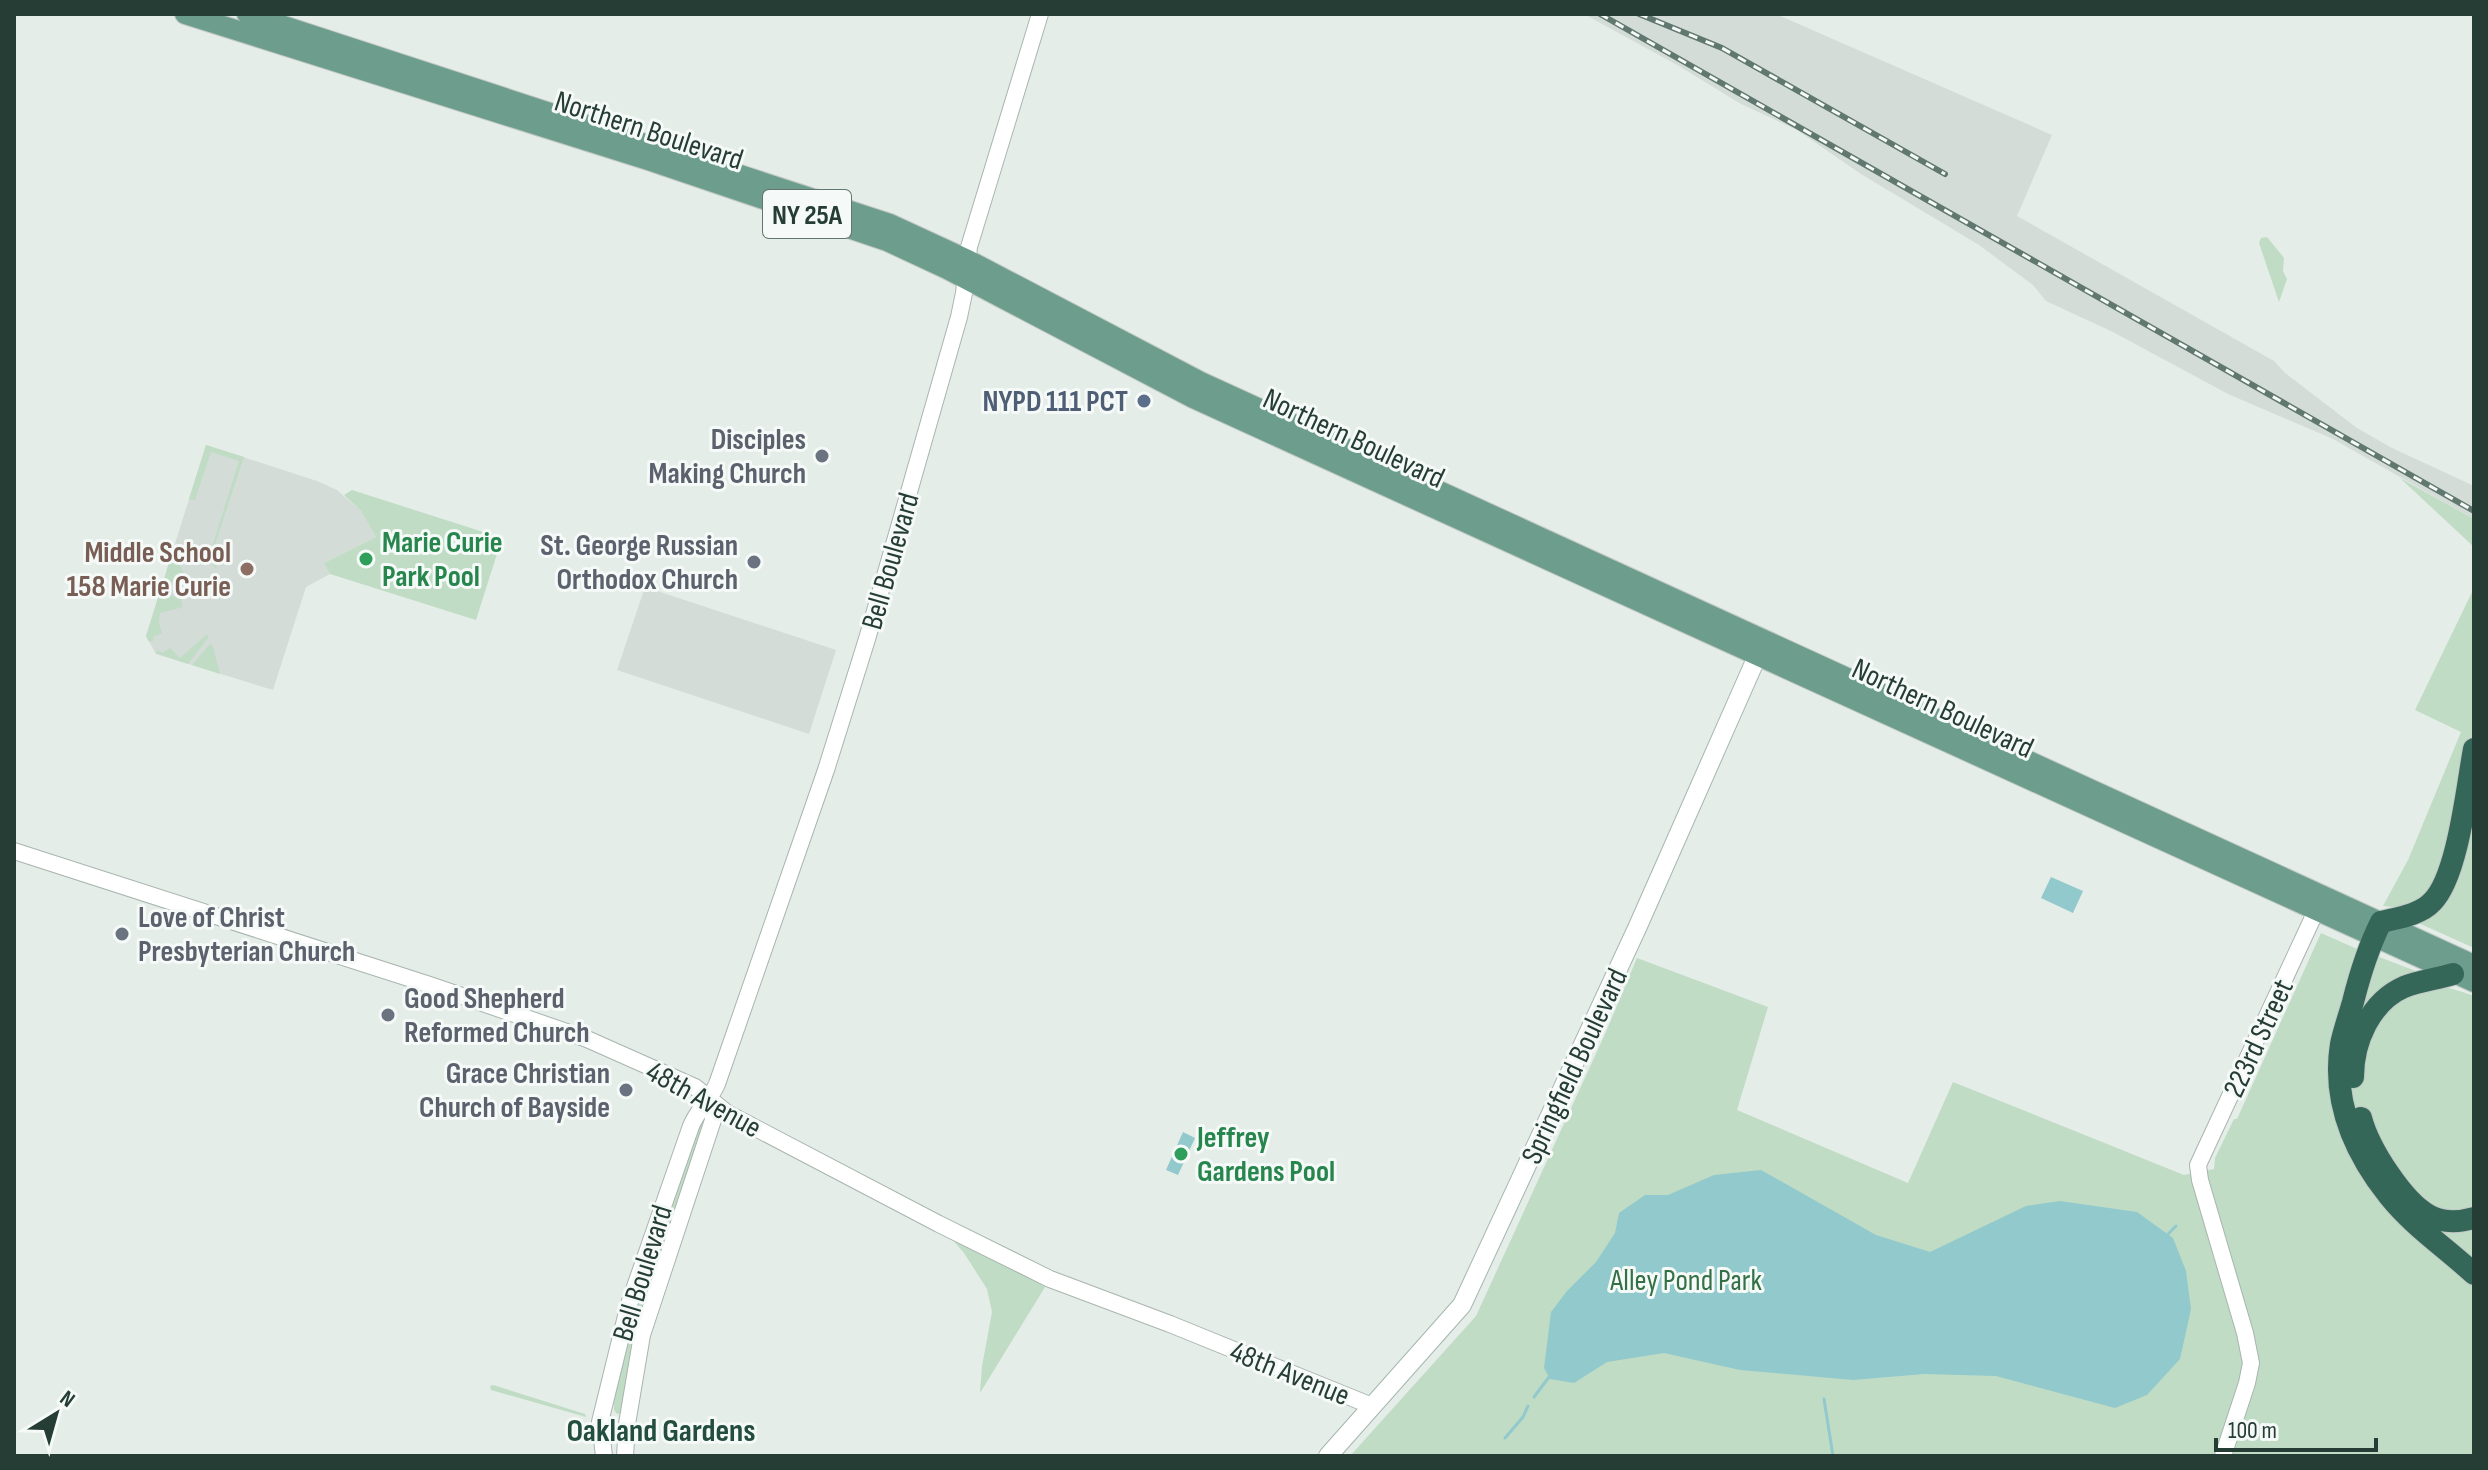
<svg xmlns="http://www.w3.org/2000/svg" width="2488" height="1470" font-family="'Sofia Sans Condensed',sans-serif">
  <rect width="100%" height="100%" fill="#e5ede8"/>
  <g fill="#d3dcd7">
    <path d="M 1584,14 L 1776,14 L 2052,135 L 2017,216 L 2274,361 L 2285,373 L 2357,428 L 2392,448 L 2474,486 L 2474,519 L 2333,439 L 2228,394 L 2113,332 L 2046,301 L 2033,285 L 1979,245 L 1861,174 L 1797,130 L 1741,104 L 1679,66 Z"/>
    <path d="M 206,445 L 317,481 L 337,490 L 361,511 L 376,537 L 324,563 L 330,574 L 306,587 L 273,690 L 156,654 L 146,636 Z"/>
    <path d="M 645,587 L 836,650 L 809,734 L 617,670 Z"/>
  </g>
  <g fill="#c0dcc5">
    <path d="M 2267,237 L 2284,258 L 2283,271 L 2287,279 L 2279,302 L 2259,243 L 2261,238 Z"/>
    <path d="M 206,445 L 244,457 L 211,556 L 217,567 L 215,568 L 209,557 L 239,461 L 211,452 L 195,500 L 189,499 Z"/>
    <path d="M 2400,478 L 2474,519 L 2474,547 Z"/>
    <path d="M 352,490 L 502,538 L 476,620 L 330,574 L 324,563 L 376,537 L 361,511 L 344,495 Z"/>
    <path d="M 171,555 L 178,557 L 177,560 L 193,590 L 189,593 L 186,592 L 184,593 L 164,580 Z"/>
    <path d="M 2474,588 L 2474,732 L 2448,851 L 2436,887 L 2422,903 L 2402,908 L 2383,906 L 2408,860 L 2461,732 L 2415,710 Z"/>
    <path d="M 160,591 L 181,599 L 183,607 L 160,613 L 159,623 L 162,633 L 153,637 L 154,640 L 149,642 L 146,636 Z"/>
    <path d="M 206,635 L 209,636 L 208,638 L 188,664 L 155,653 L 159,650 L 162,653 L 170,648 L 180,658 Z"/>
    <path d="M 210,644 L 213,647 L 220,674 L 192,665 Z"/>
    <path d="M 2474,781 L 2474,948 L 2414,921 L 2427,913 Z"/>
    <path d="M 2321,933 L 2373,956 L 2374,955 L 2426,975 L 2420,978 C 2438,986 2455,989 2474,996 L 2474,1456 L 1350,1456 L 1476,1316 L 1605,1034 L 1637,958 L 1768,1007 L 1737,1110 L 1908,1183 L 1953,1082 L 2184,1175 L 2214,1169 L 2215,1158 L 2234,1119 L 2237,1119 Z"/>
    <path d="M 703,1116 L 708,1118 L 623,1413 L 617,1414 L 614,1410 L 614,1403 L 626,1338 Z"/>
    <path d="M 939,1224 L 1050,1279 L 980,1393 L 982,1366 L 992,1312 L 987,1289 L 964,1253 Z"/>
    <path d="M 493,1385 L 585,1414 L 586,1417 L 491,1390 L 490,1386 Z"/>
  </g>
  <g fill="#92c9cc">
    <path d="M 2051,877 L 2083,891 L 2073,913 L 2041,898 Z"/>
    <path d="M 1183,1132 L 1195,1138 L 1178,1175 L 1166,1170 Z"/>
    <path d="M 1761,1170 L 1876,1235 L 1930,1252 L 2026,1206 L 2060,1201 L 2137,1212 L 2173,1238 L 2186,1271 L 2191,1309 L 2180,1359 L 2147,1395 L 2115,1408 L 1996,1376 L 1924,1374 L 1853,1380 L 1740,1370 L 1664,1353 L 1607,1362 L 1574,1383 L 1550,1379 L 1544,1368 L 1551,1312 L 1567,1291 L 1596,1262 L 1615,1233 L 1619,1213 L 1645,1195 L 1668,1195 L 1714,1175 Z"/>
  </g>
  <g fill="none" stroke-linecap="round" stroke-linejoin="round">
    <g stroke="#92c9cc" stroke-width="3">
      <path d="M 2168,1234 L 2176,1226"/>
      <path d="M 1534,1397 L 1549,1377"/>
      <path d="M 1824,1399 L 1833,1456"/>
      <path d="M 1505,1438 L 1523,1417 L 1528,1406"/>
    </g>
    <g stroke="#a8b5af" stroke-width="18">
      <g id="tertiary">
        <path d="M 14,851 L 430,985 L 587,1039 L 695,1087 L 727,1113 L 939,1224 L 1050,1279 L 1170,1324 L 1372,1406"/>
        <path d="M 604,1456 L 600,1422 L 629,1304 L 691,1126 C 698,1109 710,1100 717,1084 L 826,770 L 867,639 L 959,317 L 964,293 L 969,247 L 1040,14"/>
        <path d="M 625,1456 L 627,1424 L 642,1335 L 713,1120 L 711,1100"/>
        <path d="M 2223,1456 L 2247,1383 L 2251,1363 L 2245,1333 L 2200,1180 L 2198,1165 L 2316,911"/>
      </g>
    </g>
    <g stroke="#a4b7af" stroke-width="20">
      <path id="secondary" d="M 1328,1456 L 1462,1305 L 1638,926 L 1763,643"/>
    </g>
    <g stroke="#c2c9c6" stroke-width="22">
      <g id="primary">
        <path d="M 185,14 L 648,160 L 887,241 L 947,269 L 1193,398 L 2474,982"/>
        <path d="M 247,14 L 890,224 L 968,260 L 1201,382 L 2474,965"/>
      </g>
    </g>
    <g stroke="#c2c9c6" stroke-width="24">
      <g id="motorway">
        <path d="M 2474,749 C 2467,786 2458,877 2432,902 C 2420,915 2397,918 2381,922 C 2368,948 2360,974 2353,1002 C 2349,1016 2344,1030 2341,1044 C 2332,1101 2354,1152 2389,1196 C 2413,1226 2446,1248 2474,1274"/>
        <path d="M 2353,1077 C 2353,1042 2370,1002 2404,987 C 2419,981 2437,979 2453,974"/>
        <path d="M 2361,1118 C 2369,1148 2403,1202 2430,1216 C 2444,1223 2460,1222 2474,1218"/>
      </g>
    </g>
    <use href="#tertiary" stroke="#fff" stroke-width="16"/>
    <use href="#secondary" stroke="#fff" stroke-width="18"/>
    <use href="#primary" stroke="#6d9e8d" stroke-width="20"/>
    <use href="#motorway" stroke="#346758" stroke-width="22"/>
    <g stroke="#607870" stroke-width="6">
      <g id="rail">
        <path d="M 1600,14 L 2474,511"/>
        <path d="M 1639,14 L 1722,48 L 1945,174"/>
      </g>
    </g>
    <use href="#rail" stroke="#f5f9f7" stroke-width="3" stroke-dasharray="9" stroke-linecap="butt"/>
  </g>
  <circle fill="#5c6f8a" stroke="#f5f9f7" stroke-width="3" cx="1144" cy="401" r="8"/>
  <g fill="#6b7280" stroke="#f5f9f7" stroke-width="3">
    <circle cx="822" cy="456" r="8"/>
    <circle cx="754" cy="562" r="8"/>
    <circle cx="122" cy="934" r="8"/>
    <circle cx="388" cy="1015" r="8"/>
    <circle cx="626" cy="1090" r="8"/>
  </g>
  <g fill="#2e9e5b" stroke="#f5f9f7" stroke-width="3">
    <circle cx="366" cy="559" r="8"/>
    <circle cx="1181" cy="1154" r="8"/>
  </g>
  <circle fill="#8d6e63" stroke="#f5f9f7" stroke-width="3" cx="247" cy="569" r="8"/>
  <g text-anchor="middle" stroke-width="6" stroke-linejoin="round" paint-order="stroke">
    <rect fill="#f5f9f7" stroke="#63756f" stroke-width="2" x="763" y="190" width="88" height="48" rx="6"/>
    <g font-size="28" font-weight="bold" fill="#253d35">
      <text x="807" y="224">NY 25A</text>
    </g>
    <g font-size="30" fill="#253d35" stroke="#f5f9f7">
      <text transform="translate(649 130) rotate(18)" y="10">Northern Boulevard</text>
      <text transform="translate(1354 438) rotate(25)" y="10">Northern Boulevard</text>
      <text transform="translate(890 561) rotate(-74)" y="10">Bell Boulevard</text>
      <text transform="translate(1943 708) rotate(25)" y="10">Northern Boulevard</text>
      <text transform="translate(2258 1038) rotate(-65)" y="10">223rd Street</text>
      <text transform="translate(1574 1066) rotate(-65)" y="10">Springfield Boulevard</text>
      <text transform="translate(704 1099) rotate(29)" y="10">48th Avenue</text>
      <text transform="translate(642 1273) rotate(-73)" y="10">Bell Boulevard</text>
      <text transform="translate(1290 1373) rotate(22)" y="10">48th Avenue</text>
    </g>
    <g font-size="30" font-weight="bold" fill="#4e5e75" stroke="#f5f9f7" text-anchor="end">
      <text x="1128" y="411">NYPD 111 PCT</text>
    </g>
    <g font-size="30" font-weight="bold" fill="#5b616d" stroke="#f5f9f7" text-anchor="end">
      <text x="806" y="449">Disciples<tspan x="806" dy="34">Making Church</tspan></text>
      <text x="738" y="555">St. George Russian<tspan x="738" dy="34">Orthodox Church</tspan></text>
      <text x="138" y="927" text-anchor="start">Love of Christ<tspan x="138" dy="34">Presbyterian Church</tspan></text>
      <text x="404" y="1008" text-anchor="start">Good Shepherd<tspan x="404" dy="34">Reformed Church</tspan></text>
      <text x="610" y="1083">Grace Christian<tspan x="610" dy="34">Church of Bayside</tspan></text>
    </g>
    <g font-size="30" font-weight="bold" fill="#27864d" stroke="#f5f9f7" text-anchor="start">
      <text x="382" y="552">Marie Curie<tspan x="382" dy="34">Park Pool</tspan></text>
      <text x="1197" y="1147">Jeffrey<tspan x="1197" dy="34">Gardens Pool</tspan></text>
    </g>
    <g font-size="30" font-weight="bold" fill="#785e54" stroke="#f5f9f7" text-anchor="end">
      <text x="231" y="562">Middle School<tspan x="231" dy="34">158 Marie Curie</tspan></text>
    </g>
    <g font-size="30" fill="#337045" stroke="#f5f9f7">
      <text x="1686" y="1290">Alley Pond Park</text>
    </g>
    <g font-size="32" font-weight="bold" fill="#234e3f" stroke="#f5f9f7">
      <text x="661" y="1441">Oakland Gardens</text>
    </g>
  </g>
  <rect width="2488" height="1470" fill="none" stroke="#253d35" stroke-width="32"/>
  <g transform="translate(56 1414) rotate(37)" stroke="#f5f9f7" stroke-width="6" paint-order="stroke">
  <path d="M0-6L14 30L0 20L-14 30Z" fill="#253d35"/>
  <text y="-12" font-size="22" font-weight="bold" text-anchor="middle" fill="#253d35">N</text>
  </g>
  <path d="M2216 1438v12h160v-12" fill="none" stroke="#253d35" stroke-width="4"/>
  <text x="2228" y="1438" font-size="24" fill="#253d35" stroke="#f5f9f7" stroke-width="6" paint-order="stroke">100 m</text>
</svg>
